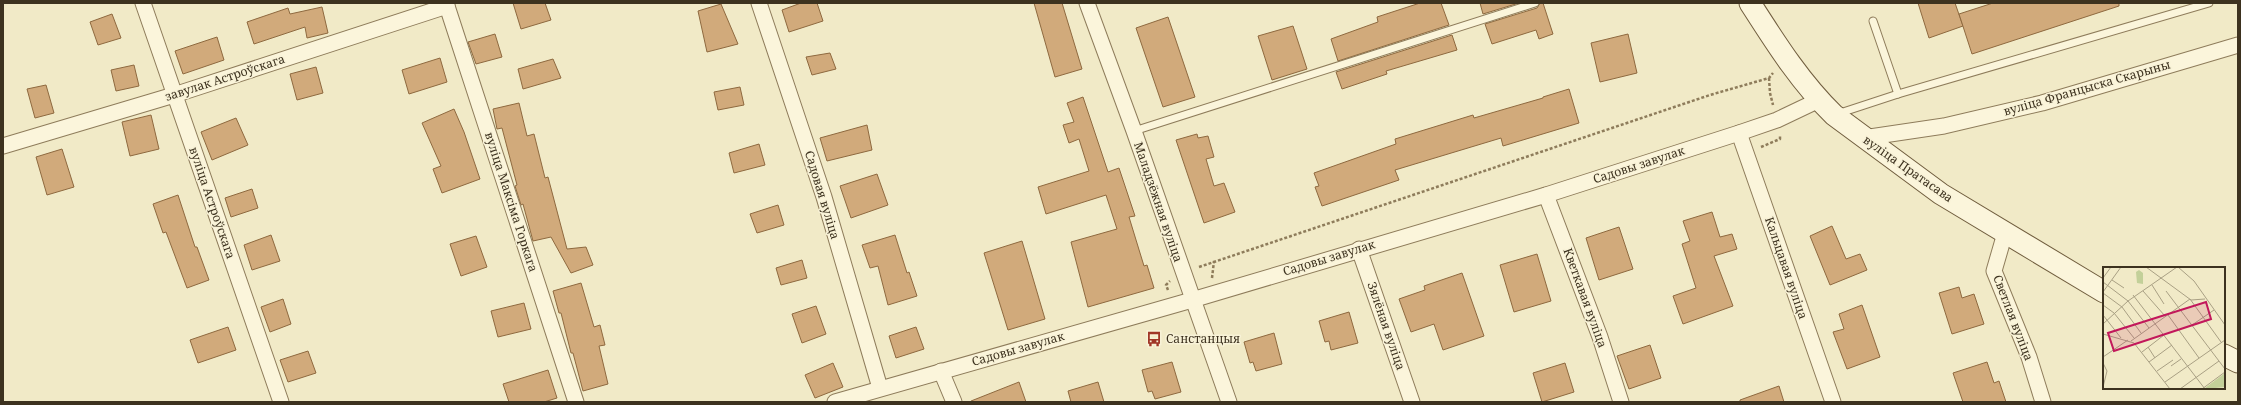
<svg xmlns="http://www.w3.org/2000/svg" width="2241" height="405" font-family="'Noto Serif',serif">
  <rect width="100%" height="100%" fill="#f1eac7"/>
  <g fill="#d1aa7b" stroke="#8e693f">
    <path d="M 513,3 L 545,3 L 551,20 L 521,29 Z"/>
    <path d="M 801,3 L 817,3 L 823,21 L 789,32 L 782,10 Z"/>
    <path d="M 1034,3 L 1062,3 L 1082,69 L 1055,77 Z"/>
    <path d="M 1420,3 L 1441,3 L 1449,25 L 1338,61 L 1331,39 L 1378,22 L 1377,17 Z"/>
    <path d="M 1480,3 L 1519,3 L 1483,14 Z"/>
    <path d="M 1540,3 L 1543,3 L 1553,34 L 1539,39 L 1536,30 L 1492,44 L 1485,24 L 1537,8 Z"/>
    <path d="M 1918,3 L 1955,3 L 1963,26 L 1929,38 Z"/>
    <path d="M 1993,3 L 2119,3 L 2119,6 L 1972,54 L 1959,14 Z"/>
    <path d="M 721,4 L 738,44 L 707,52 L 698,11 Z"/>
    <path d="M 322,7 L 328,33 L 307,38 L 305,27 L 254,44 L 247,22 L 288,8 L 290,14 Z"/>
    <path d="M 112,14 L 121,38 L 98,45 L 90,22 Z"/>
    <path d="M 1168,17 L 1195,97 L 1163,107 L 1136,28 Z"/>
    <path d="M 1293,26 L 1307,69 L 1272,80 L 1258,36 Z"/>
    <path d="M 495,34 L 502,57 L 476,64 L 468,42 Z"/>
    <path d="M 1628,34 L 1637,73 L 1600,82 L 1591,43 Z"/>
    <path d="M 1452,35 L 1457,50 L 1386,71 L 1387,74 L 1342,89 L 1336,72 Z"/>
    <path d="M 217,37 L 224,60 L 183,74 L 175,51 Z"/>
    <path d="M 830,53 L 836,69 L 812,75 L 806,57 Z"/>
    <path d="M 440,58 L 447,82 L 409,94 L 402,70 Z"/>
    <path d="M 553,59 L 561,78 L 523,89 L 518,69 Z"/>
    <path d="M 134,65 L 139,86 L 116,91 L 111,70 Z"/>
    <path d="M 316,67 L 323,93 L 297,100 L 290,74 Z"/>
    <path d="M 46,85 L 54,113 L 35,118 L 27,89 Z"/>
    <path d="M 740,87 L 744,105 L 718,110 L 714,92 Z"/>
    <path d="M 1569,89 L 1579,123 L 1503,146 L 1501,138 L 1395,170 L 1399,180 L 1322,206 L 1315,187 L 1319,186 L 1314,173 L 1396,144 L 1395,139 L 1473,115 L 1474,118 L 1543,98 L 1543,97 Z"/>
    <path d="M 1083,97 L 1108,172 L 1119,168 L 1135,216 L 1129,217 L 1144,266 L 1147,265 L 1154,288 L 1088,307 L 1071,242 L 1117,229 L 1106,195 L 1046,214 L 1038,187 L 1089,171 L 1079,139 L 1069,143 L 1063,125 L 1074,122 L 1067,103 Z"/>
    <path d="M 519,103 L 527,136 L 534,134 L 545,178 L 548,177 L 567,249 L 586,247 L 593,265 L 571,273 L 551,237 L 533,241 L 523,204 L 521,205 L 515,186 L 517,185 L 502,128 L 497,129 L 493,109 Z"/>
    <path d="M 454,109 L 464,132 L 480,179 L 442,193 L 433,169 L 441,166 L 422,123 Z"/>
    <path d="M 151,115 L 159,149 L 130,156 L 122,122 Z"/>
    <path d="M 236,118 L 248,145 L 212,160 L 201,132 Z"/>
    <path d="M 867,125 L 872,150 L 827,161 L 820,138 Z"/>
    <path d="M 1197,134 L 1198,138 L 1208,136 L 1214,157 L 1206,159 L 1214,186 L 1224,183 L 1235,212 L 1204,223 L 1176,140 Z"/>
    <path d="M 759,144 L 765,165 L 734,173 L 729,153 Z"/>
    <path d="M 62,149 L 74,187 L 47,195 L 36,157 Z"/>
    <path d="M 877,174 L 888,205 L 851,218 L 840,186 Z"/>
    <path d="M 252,189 L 258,208 L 231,217 L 225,198 Z"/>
    <path d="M 178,195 L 195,247 L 197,247 L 209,280 L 187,288 L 166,232 L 163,233 L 153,204 Z"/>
    <path d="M 778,205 L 784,225 L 757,233 L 750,214 Z"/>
    <path d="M 1712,212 L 1720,237 L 1732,234 L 1737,249 L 1714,256 L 1733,306 L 1683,324 L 1673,296 L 1696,288 L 1682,244 L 1690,241 L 1683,221 Z"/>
    <path d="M 1832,226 L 1846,259 L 1860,254 L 1867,270 L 1830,285 L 1810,236 Z"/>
    <path d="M 1619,227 L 1633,269 L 1599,280 L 1586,238 Z"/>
    <path d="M 271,235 L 280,261 L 252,270 L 244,245 Z"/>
    <path d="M 895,235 L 907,273 L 909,272 L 917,296 L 888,305 L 878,266 L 870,268 L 862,245 Z"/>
    <path d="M 476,236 L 487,267 L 461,276 L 450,244 Z"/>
    <path d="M 1022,241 L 1045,319 L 1008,330 L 984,253 Z"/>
    <path d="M 1537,254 L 1551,301 L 1514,312 L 1500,265 Z"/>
    <path d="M 802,260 L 807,278 L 781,285 L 776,268 Z"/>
    <path d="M 1462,273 L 1484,336 L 1443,350 L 1434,324 L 1411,332 L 1399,299 L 1425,290 L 1424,286 Z"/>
    <path d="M 581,283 L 594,327 L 600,325 L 605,345 L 599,346 L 608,384 L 583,391 L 573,353 L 571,353 L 561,313 L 559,313 L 553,291 Z"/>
    <path d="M 1959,287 L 1962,298 L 1974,294 L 1984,324 L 1952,334 L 1939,293 Z"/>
    <path d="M 283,299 L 291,324 L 270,332 L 261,307 Z"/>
    <path d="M 524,303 L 531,329 L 498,337 L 491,311 Z"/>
    <path d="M 1862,305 L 1880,357 L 1847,369 L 1833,332 L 1844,329 L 1839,314 Z"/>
    <path d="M 816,306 L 826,334 L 802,343 L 792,314 Z"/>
    <path d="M 1349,312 L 1358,343 L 1331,350 L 1329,341 L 1325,342 L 1319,321 Z"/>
    <path d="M 228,327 L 236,350 L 198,363 L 190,340 Z"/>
    <path d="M 916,327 L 924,349 L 896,358 L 889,336 Z"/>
    <path d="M 1274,333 L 1282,364 L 1256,371 L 1253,362 L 1250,363 L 1244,342 Z"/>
    <path d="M 1650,345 L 1661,378 L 1629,389 L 1617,356 Z"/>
    <path d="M 308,351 L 316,373 L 288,382 L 280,360 Z"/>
    <path d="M 1172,362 L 1181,392 L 1155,399 L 1152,391 L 1148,392 L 1142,370 Z"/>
    <path d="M 1987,362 L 1994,383 L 1999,381 L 2006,402 L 1963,402 L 1953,373 Z"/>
    <path d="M 833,363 L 843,387 L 815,398 L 805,375 Z"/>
    <path d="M 1565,363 L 1574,392 L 1542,402 L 1533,373 Z"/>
    <path d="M 548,370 L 557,398 L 544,402 L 509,402 L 503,384 Z"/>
    <path d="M 1019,382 L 1026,402 L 971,402 L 971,401 Z"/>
    <path d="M 1098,382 L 1104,402 L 1071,402 L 1068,391 Z"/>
    <path d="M 1779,386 L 1784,402 L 1740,402 L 1740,400 Z"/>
  </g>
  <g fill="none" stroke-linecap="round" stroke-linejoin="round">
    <g stroke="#8e7c5b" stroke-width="9">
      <g id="service">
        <path d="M 1873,21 L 1898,94"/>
        <path d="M 1837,114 L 1898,94 L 2209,3"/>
        <path d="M 1134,131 L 1535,3"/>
      </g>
    </g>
    <g stroke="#8e7c5b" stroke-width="17">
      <g id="minor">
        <path d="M 143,3 L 281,402"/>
        <path d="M 446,3 L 576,402"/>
        <path d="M 759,3 L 824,197 L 880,388"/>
        <path d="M 1087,3 L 1134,131 L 1229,402"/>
        <path d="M 1739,133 L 1833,402"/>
        <path d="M 1863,138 L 1944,126 L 2042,103 L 2238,45"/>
        <path d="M 3,146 L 174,95 L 447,6"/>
        <path d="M 1546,195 L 1600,337 L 1621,402"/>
        <path d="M 2005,233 L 1994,271 L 2029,357 L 2043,402"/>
        <path d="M 1359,249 L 1412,402"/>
        <path d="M 941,371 L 954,402"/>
        <path d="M 835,402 L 1192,300 L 1546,195 L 1739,133 L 1777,120 L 1819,100"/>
      </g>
    </g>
    <g stroke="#705d3e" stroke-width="23">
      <g id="secondary">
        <path d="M 1750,3 C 1775,42 1800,82 1834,115 L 1941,194 L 2104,292"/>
        <path d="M 2224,355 L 2238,362"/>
      </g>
    </g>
    <g stroke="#8e7c5b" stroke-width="2.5" stroke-dasharray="3 2" stroke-linecap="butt">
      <path d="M 1769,78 L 1770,93 L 1773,105"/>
      <path d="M 1761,147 L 1780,139 L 1780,135"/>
      <path d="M 1199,267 L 1710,95 L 1769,78 L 1773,73"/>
      <path d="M 1212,278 L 1214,261"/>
      <path d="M 1168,290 L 1166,285 L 1170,281"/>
    </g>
    <use href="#service" stroke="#fbf5db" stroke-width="7"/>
    <use href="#minor" stroke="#fbf5db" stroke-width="15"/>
    <use href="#secondary" stroke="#fbf5db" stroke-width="21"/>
  </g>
  <defs>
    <g id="bus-bare" transform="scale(1.2)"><path d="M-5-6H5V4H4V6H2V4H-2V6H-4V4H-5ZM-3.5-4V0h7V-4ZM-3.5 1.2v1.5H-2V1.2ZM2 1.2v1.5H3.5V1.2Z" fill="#a03627" stroke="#f8f2d7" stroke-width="2.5" paint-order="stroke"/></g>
  </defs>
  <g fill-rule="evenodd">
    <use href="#bus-bare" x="1154" y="339"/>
  </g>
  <g text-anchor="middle" stroke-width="3" stroke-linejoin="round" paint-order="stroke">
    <g font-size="12" fill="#3d321f" stroke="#f8f2d7">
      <text transform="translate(225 78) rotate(-18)" y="4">завулак Астроўскага</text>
      <text transform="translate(2087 88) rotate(-16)" y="4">вуліца Францыска Скарыны</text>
      <text transform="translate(1639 165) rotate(-18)" y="4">Садовы завулак</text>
      <text transform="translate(1908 169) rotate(35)" y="4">вуліца Пратасава</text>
      <text transform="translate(822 195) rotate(73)" y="4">Садовая вуліца</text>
      <text transform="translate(511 202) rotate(72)" y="4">вуліца Максіма Горкага</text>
      <text transform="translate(1158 202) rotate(71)" y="4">Маладзёжная вуліца</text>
      <text transform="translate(212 203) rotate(71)" y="4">вуліца Астроўскага</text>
      <text transform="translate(1329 258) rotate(-17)" y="4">Садовы завулак</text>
      <text transform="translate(1786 268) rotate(71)" y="4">Кальцавая вуліца</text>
      <text transform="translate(1585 298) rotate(70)" y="4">Кветкавая вуліца</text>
      <text transform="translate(2013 318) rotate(69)" y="4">Светлая вуліца</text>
      <text transform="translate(1386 326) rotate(71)" y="4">Зялёная вуліца</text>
      <text transform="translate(1018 349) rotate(-16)" y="4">Садовы завулак</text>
    </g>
    <g font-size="12" fill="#3d321f" stroke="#f8f2d7" text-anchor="start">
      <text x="1166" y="343">Санстанцыя</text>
    </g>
  </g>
  <g transform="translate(2103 267)">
    <rect width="122" height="122" fill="#f1eac7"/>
    <path d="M 36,3 L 40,6 L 40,17 L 34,16 L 33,5 ZM 122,106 L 122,120 L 103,122 L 102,121 Z" fill="#c3d099"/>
    <path fill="none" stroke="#a9a084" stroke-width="1" d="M 43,0 L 88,33 L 102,32M 75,0 L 91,14 L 122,58M 0,11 L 8,0M 9,13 L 21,21M 0,15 L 25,34 L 46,61M 49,18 L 61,37M 40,24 L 62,49M 63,24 L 122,102M 0,25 L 18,0M 0,26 L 19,40 L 38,66M 30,28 L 102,122M 0,38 L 11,46 L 31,71M 0,48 L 18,71M 65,48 L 96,91M 0,57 L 25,34 L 74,0M 89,58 L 111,43M 0,67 L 31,76 L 67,122M 28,74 L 87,32 L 118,75M 45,80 L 52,91M 39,85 L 61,68M 0,90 L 25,73M 46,95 L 69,78M 0,96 L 4,104 L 0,120M 68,99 L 78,92M 54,104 L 70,93M 62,115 L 122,73M 77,122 L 116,94M 99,122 L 122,105"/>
    <path fill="#c2185b" fill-opacity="0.15" stroke="#c2185b" stroke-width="2" d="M 103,35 L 108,52 L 11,84 L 5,66 Z"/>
    <rect width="122" height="122" fill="none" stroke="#3d321f" stroke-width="2"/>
  </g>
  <rect width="2241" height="405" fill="none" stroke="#3d321f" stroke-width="8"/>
</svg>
